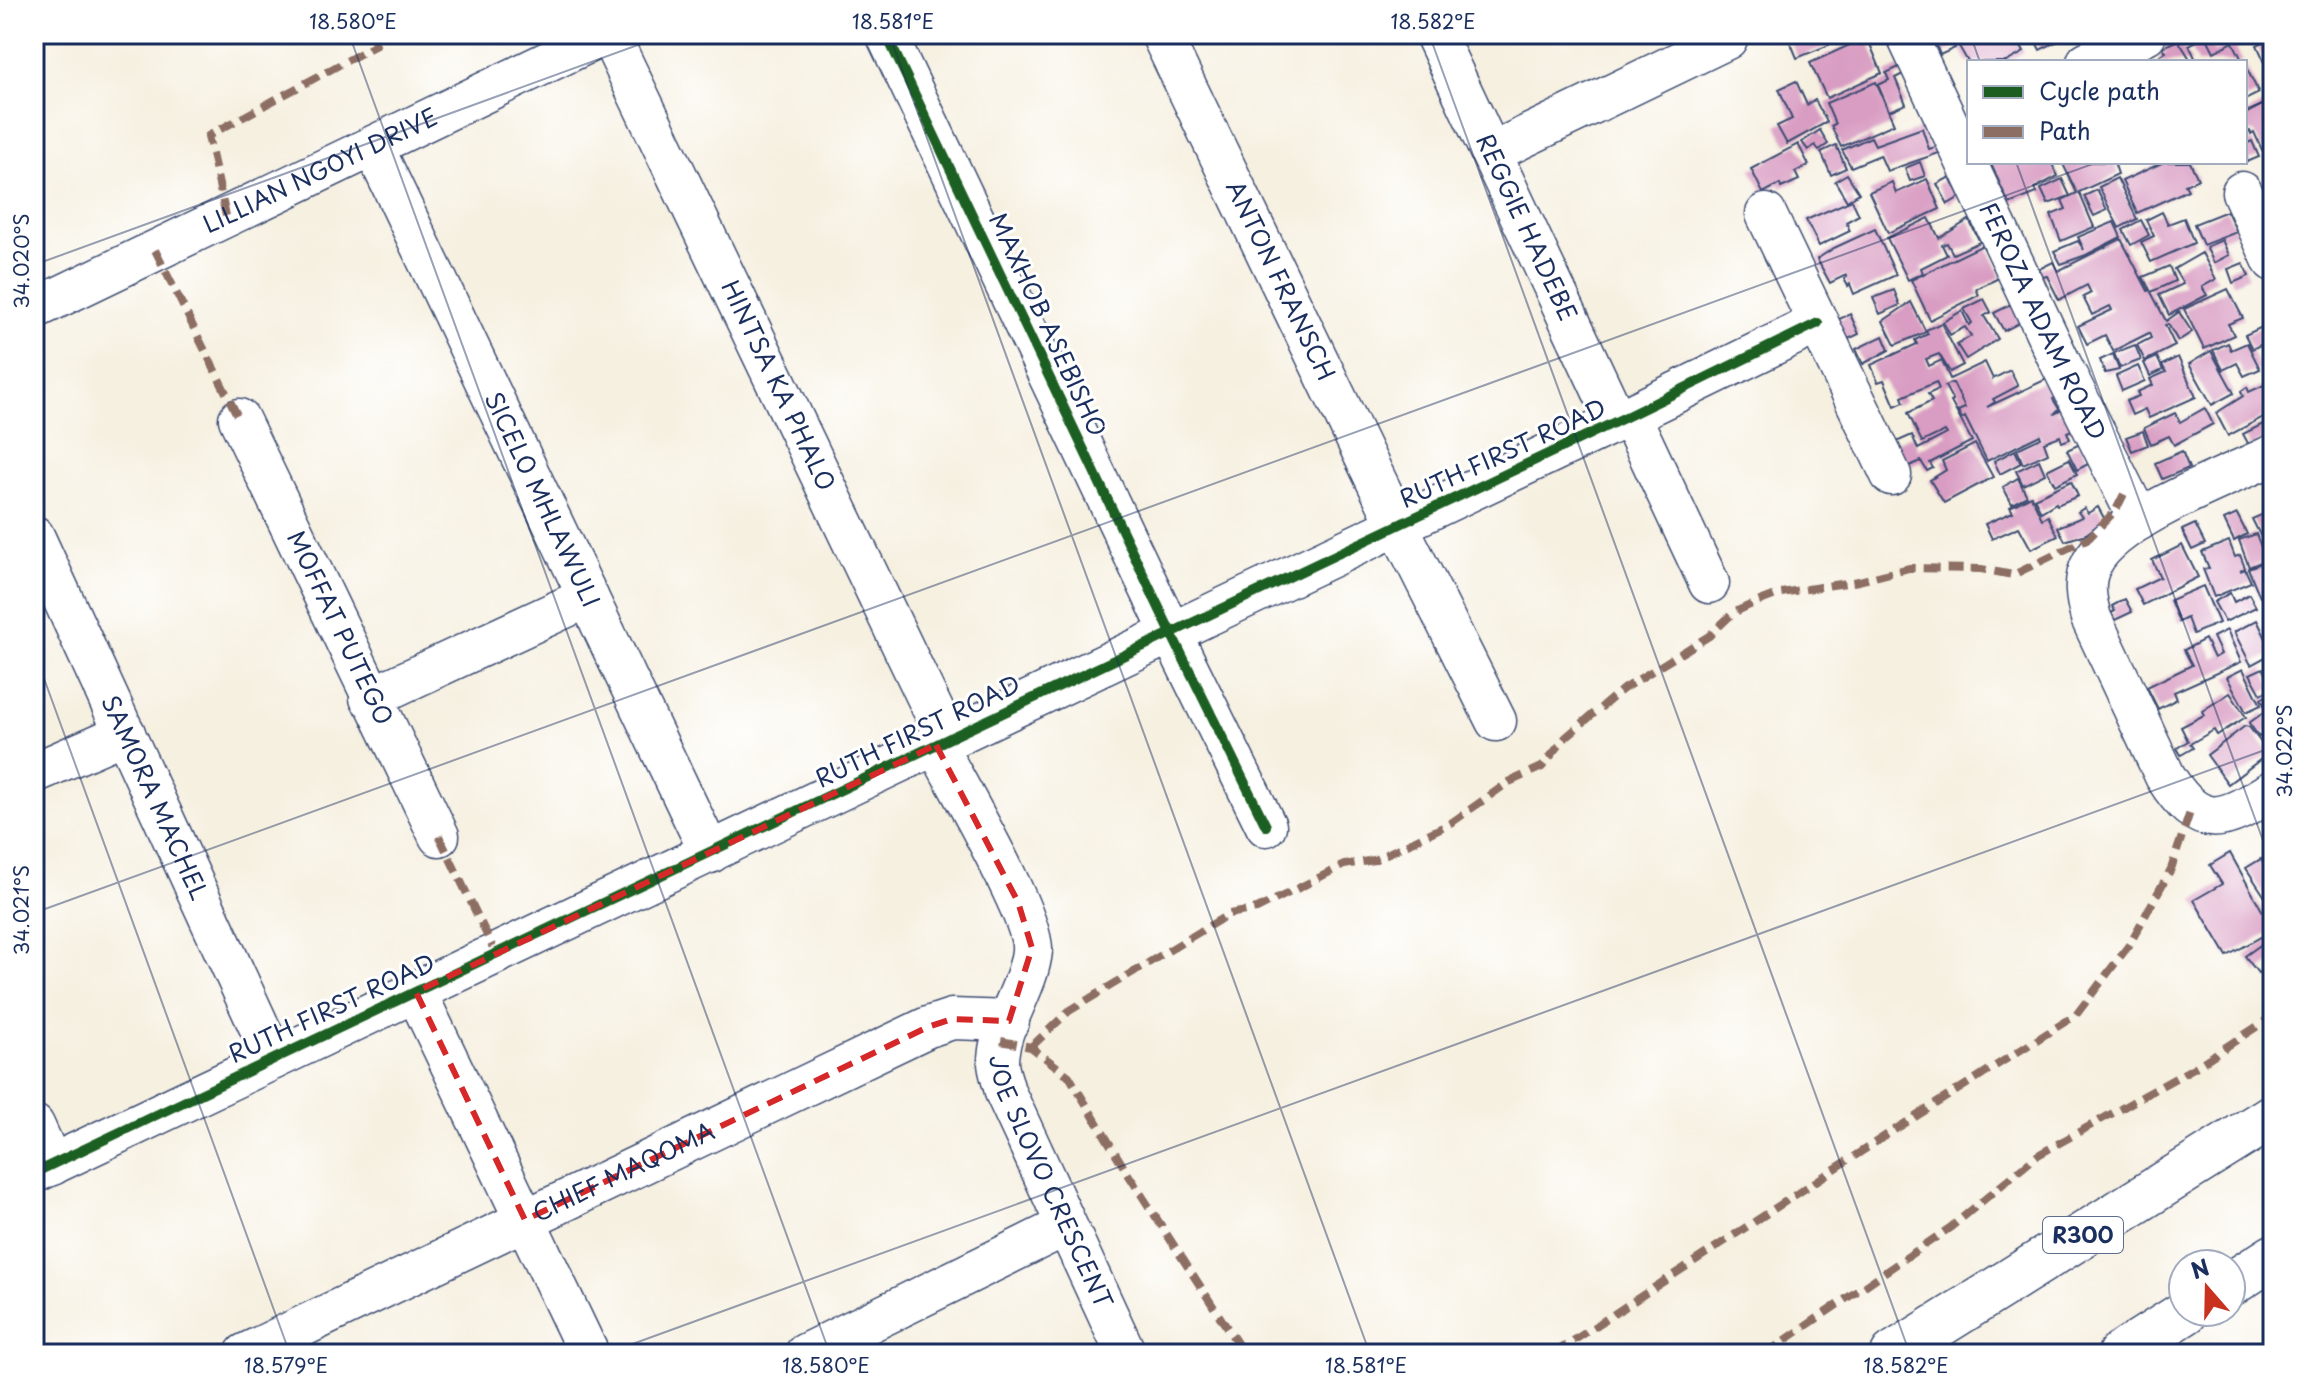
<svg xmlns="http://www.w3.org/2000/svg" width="2307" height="1388" font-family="'Playpen Sans',sans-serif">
  <rect width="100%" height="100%" fill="#fff"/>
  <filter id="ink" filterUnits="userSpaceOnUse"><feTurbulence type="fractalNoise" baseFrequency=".0125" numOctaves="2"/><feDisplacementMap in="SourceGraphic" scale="16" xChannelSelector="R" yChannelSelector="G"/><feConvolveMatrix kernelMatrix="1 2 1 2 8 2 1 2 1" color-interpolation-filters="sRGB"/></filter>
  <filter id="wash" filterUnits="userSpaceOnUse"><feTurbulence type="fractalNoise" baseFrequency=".006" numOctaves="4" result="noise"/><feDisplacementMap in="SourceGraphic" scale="32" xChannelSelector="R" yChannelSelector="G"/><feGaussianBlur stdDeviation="1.8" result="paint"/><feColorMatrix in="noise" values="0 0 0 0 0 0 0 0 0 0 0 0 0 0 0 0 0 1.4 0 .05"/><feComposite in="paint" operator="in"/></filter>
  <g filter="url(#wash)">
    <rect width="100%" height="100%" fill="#f6f0e0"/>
    <g id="blocks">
      <g fill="#d99dc3">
        <path d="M 1790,34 L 1806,34 L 1807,37 L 1815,34 L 1842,34 L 1828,41 L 1829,45 L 1797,58 L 1790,41 L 1792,40 Z"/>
        <path d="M 1932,34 L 1947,34 L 1955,48 L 1940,55 Z"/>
        <path d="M 1970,34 L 2014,34 L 2024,52 L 2006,62 L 1968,62 L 1956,41 Z"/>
        <path d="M 2032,34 L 2072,34 L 2040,50 Z"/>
        <path d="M 2206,36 L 2214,52 L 2233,42 L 2243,62 L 2197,62 L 2189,45 Z"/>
        <path d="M 1867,37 L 1882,73 L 1827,98 L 1810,63 Z"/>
        <path d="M 2273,37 L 2273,80 L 2257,45 Z"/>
        <path d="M 2178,40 L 2192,62 L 2162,62 L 2159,56 L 2166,52 L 2163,47 Z"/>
        <path d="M 2245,65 L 2259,93 L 2245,100 Z"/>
        <path d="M 1899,67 L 1903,74 L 1895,78 L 1906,104 L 1889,111 L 1878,85 L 1889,80 L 1886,73 Z"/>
        <path d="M 1796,81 L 1807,105 L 1815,100 L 1827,122 L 1787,144 L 1777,126 L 1792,119 L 1779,89 Z"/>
        <path d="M 1876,82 L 1894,124 L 1841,147 L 1831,126 L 1835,124 L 1826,103 Z"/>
        <path d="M 2273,99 L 2273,119 L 2266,123 L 2273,138 L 2273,145 L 2262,150 L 2254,132 L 2251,134 L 2250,131 L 2245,133 L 2245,114 Z"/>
        <path d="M 1922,128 L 1929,149 L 1939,146 L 1942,152 L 1887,171 L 1880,155 L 1851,167 L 1842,150 L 1871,137 L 1875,145 Z"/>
        <path d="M 1820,130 L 1828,144 L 1819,150 L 1815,145 L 1808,150 L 1802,142 Z"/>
        <path d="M 2252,141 L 2259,157 L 2247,162 L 2245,144 Z"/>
        <path d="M 1798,144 L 1809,165 L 1795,172 L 1799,180 L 1781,188 L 1780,184 L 1763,193 L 1751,169 Z"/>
        <path d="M 1836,145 L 1846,168 L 1831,175 L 1821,152 Z"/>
        <path d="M 1920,162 L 1925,176 L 1910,181 L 1905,168 Z"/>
        <path d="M 1990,162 L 2051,162 L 2058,176 L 2035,188 L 2037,193 L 2009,204 Z"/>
        <path d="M 2062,162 L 2114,162 L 2118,174 L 2079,192 L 2094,227 L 2061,241 L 2051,215 L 2066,209 L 2062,200 L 2077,193 Z"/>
        <path d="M 2164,162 L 2190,162 L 2198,179 L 2185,185 L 2188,190 L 2137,213 L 2122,181 Z"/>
        <path d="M 1847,174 L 1859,193 L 1847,201 L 1835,181 Z"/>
        <path d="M 1950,177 L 1960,197 L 1948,204 L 1937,184 Z"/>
        <path d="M 2117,178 L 2137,219 L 2119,228 L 2099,187 Z"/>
        <path d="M 1927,179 L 1940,209 L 1888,233 L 1869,192 L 1892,182 L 1896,193 Z"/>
        <path d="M 2062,179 L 2070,196 L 2048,204 L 2041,189 Z"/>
        <path d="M 2097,190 L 2107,210 L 2094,216 L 2084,196 Z"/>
        <path d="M 1852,200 L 1859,215 L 1846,222 L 1850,231 L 1819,246 L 1806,220 Z"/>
        <path d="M 2227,211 L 2237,232 L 2203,245 L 2194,224 Z"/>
        <path d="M 2162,212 L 2168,224 L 2184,218 L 2194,243 L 2151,262 L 2141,242 L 2154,236 L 2146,220 Z"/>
        <path d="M 1929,218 L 1939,238 L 1969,220 L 1980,242 L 1953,254 L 1947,243 L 1942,245 L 1947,255 L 1921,268 L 1923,273 L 1908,280 L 1887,238 Z"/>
        <path d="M 2141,220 L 2149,235 L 2131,245 L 2123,230 Z"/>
        <path d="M 2114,222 L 2121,237 L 2086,255 L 2061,264 L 2054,251 L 2078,241 L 2084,250 L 2078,237 Z"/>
        <path d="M 1875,229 L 1896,275 L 1854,294 L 1850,284 L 1848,286 L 1844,279 L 1847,277 L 1846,275 L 1830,283 L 1817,259 L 1834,248 Z"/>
        <path d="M 2121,239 L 2148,291 L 2150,290 L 2143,277 L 2169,266 L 2175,281 L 2151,292 L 2166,321 L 2179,312 L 2192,332 L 2178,341 L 2168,324 L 2165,325 L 2175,346 L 2145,361 L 2137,345 L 2151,338 L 2149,333 L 2113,351 L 2105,335 L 2087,344 L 2078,326 L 2112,310 L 2110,306 L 2092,315 L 2083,297 L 2091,293 L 2087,285 L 2059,300 L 2047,276 L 2043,277 L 2039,269 L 2053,262 L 2058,271 Z"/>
        <path d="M 2222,240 L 2229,255 L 2214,263 L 2206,247 Z"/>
        <path d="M 1985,244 L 2001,277 L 1976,289 L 1979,295 L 1930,320 L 1911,280 Z"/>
        <path d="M 2202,253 L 2216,279 L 2202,287 L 2207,295 L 2169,315 L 2159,295 L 2183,284 L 2174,269 Z"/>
        <path d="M 2243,263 L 2249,276 L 2233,283 L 2228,269 Z"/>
        <path d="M 2228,289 L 2243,318 L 2228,324 L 2234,335 L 2204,349 L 2184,309 Z"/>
        <path d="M 1894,290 L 1900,305 L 1880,314 L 1873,298 Z"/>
        <path d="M 1984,299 L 1991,312 L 1984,316 L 1998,339 L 1966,359 L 1957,345 L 1971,336 L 1965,327 L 1950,335 L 1943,322 L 1962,311 L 1969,325 L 1972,323 L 1964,309 Z"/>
        <path d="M 1911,302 L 1926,332 L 1895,345 L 1883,321 Z"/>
        <path d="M 2012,304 L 2021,322 L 2004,331 L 1994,313 Z"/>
        <path d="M 1850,314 L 1859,334 L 1844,341 L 1835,321 Z"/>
        <path d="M 1941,323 L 1963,365 L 1950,372 L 1939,354 L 1926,359 L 1929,366 L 1942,360 L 1950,379 L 1985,362 L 1993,379 L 2010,370 L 2018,386 L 1993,399 L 1995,402 L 1987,407 L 2049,378 L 2058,396 L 2053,399 L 2059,409 L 2054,414 L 2066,408 L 2076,428 L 2067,432 L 2070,439 L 2062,442 L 2060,436 L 2044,442 L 2048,453 L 2023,464 L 2017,449 L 2041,438 L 2040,435 L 1987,461 L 1965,417 L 1962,419 L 1958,411 L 1965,408 L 1953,383 L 1950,383 L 1945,386 L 1953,401 L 1951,402 L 1972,441 L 1930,463 L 1933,468 L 1927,471 L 1921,461 L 1907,467 L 1894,443 L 1912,435 L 1918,449 L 1947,434 L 1945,431 L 1922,442 L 1908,413 L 1932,401 L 1928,394 L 1939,389 L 1936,382 L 1902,397 L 1904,402 L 1895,406 L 1884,380 L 1878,382 L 1871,365 L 1917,344 L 1915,340 L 1928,334 L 1926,330 Z"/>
        <path d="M 2262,327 L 2269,341 L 2252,349 L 2245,335 Z"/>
        <path d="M 1883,336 L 1889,350 L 1863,364 L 1856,349 Z"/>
        <path d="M 2228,343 L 2231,350 L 2247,343 L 2260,369 L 2244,376 L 2237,363 L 2223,370 L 2213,350 Z"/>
        <path d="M 2135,345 L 2141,360 L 2120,368 L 2114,353 Z"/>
        <path d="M 2211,351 L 2234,393 L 2212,405 L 2189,364 Z"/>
        <path d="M 2113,354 L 2119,370 L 2105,373 L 2100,360 Z"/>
        <path d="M 2157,357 L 2163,370 L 2150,376 L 2144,363 Z"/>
        <path d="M 2178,357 L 2196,397 L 2149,418 L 2145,409 L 2132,415 L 2126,401 L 2139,396 L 2137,392 L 2153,385 L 2150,379 L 2166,372 L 2162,365 Z"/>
        <path d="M 2138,366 L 2145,381 L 2122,391 L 2116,376 Z"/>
        <path d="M 2264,385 L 2273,401 L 2273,412 L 2228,436 L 2216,413 L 2243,396 L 2241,391 L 2247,387 L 2249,392 Z"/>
        <path d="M 2205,408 L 2213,424 L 2174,445 L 2169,436 L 2151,444 L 2144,428 L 2175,413 L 2180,422 Z"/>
        <path d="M 2273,419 L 2273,436 L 2250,447 L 2243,434 Z"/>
        <path d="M 2143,431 L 2148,445 L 2132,451 L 2126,437 Z"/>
        <path d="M 1975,444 L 1993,477 L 1944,503 L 1930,480 L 1946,470 L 1942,461 Z"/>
        <path d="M 2080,444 L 2090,463 L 2077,470 L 2067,450 Z"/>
        <path d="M 2015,450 L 2021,463 L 2000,474 L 1994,461 Z"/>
        <path d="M 2182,451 L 2189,468 L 2162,479 L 2155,463 Z"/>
        <path d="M 2069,459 L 2077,474 L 2055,485 L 2047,470 Z"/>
        <path d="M 2039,460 L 2045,474 L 2023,485 L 2016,471 Z"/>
        <path d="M 2018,478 L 2027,496 L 2012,504 L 2003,487 Z"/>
        <path d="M 2071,481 L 2078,496 L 2057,505 L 2056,503 L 2041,512 L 2034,498 Z"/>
        <path d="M 2031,496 L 2042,519 L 2048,516 L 2058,536 L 2031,549 L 2019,527 L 1992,539 L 1985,524 L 2013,512 L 2010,507 Z"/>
        <path d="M 2098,507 L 2105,520 L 2086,534 L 2065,541 L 2058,527 L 2082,517 L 2078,512 L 2084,508 L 2088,513 Z"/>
        <path d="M 2266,513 L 2273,534 L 2262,539 L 2252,519 Z"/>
        <path d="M 2237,514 L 2247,534 L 2234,541 L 2224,520 Z"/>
        <path d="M 2195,524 L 2205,544 L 2192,550 L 2182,530 Z"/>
        <path d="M 2256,534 L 2266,560 L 2249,567 L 2239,540 Z"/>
        <path d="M 2229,541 L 2235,557 L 2240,555 L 2245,568 L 2240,571 L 2245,569 L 2251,582 L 2214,597 L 2203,569 L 2209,568 L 2202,552 Z"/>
        <path d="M 2182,545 L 2198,577 L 2143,605 L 2135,589 L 2160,577 L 2152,560 Z"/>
        <path d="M 2267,561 L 2273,576 L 2273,594 L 2260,597 L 2248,568 Z"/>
        <path d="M 2203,586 L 2219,623 L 2193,634 L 2187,618 L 2179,622 L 2170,600 Z"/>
        <path d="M 2230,593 L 2234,602 L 2249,594 L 2256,607 L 2225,622 L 2214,602 Z"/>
        <path d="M 2125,599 L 2132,612 L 2115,620 L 2111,613 L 2115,611 L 2112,606 Z"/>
        <path d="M 2257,620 L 2273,653 L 2251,665 L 2234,632 Z"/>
        <path d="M 2227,630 L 2241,662 L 2174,692 L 2177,699 L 2158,709 L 2147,687 L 2192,665 L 2184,650 L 2205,639 L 2214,658 L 2221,654 L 2213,637 Z"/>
        <path d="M 2263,668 L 2273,688 L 2261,694 L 2250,674 Z"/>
        <path d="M 2243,669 L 2261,705 L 2246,712 L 2227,677 Z"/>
        <path d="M 2273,692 L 2273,720 L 2261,699 Z"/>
        <path d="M 2230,693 L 2246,717 L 2217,735 L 2214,730 L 2190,744 L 2193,748 L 2181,755 L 2177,748 L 2188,741 L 2181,727 L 2204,715 L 2202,711 Z"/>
        <path d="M 2263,713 L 2273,727 L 2259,737 L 2249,723 Z"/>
        <path d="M 2245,726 L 2249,727 L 2269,753 L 2228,784 L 2207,755 Z"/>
        <path d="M 2230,853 L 2273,930 L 2227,956 L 2194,900 L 2222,884 L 2210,865 Z"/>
        <path d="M 2261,859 L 2265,866 L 2273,860 L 2273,892 L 2265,897 L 2246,868 Z"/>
        <path d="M 2273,936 L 2273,962 L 2258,973 L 2245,956 Z"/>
      </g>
    </g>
  </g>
  <g filter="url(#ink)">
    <use href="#blocks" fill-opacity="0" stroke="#3c4c72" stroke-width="2"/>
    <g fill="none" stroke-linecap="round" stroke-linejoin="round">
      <g stroke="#3c4c72" stroke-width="43">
        <g id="street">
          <path id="s1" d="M 609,34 L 947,739"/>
          <path d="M 886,34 L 1171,633 L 1266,826"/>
          <path id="s2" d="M 1161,34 L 1398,526 L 1496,721"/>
          <path id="s3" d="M 1435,34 L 1617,422"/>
          <path id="s4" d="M 1906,34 L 2058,358 L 2139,520"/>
          <path d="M 2087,62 L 2146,34"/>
          <path id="s5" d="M 373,146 L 710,853"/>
          <path d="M 1491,153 L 1727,39"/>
          <path d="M 2242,192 L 2273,261"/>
          <path d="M 1766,214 L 1891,475"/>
          <path id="s6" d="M 34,309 L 606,34"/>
          <path d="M 1630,415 L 1709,583"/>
          <path id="s7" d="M 239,419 L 439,836"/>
          <path d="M 2273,455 C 2227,477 2115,518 2092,563 C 2082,581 2086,599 2091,618 L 2165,776 C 2200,833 2223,822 2273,790"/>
          <path id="s8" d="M 34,536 L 274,1059"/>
          <path d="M 370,698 L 588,597"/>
          <path id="s9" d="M 936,745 C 955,782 1035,917 1032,951 C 1028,989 998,1025 998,1062 C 998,1071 1003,1082 1005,1092 L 1126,1354"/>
          <path d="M 34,773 L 125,733"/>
          <path d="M 416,992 L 589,1354"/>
          <path d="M 34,1125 L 52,1165"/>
          <path d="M 34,1173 L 1630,415 L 1818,323"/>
          <path id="s10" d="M 245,1354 L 928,1027 L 952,1019 L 1009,1021"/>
          <path d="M 805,1354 L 1065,1226"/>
        </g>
      </g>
      <g stroke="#3c4c72" stroke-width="47">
        <g id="highway">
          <path d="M 2231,1284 L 2273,1257"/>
          <path d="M 1893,1354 L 2273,1116"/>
          <path d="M 2120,1354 L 2186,1312"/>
        </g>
      </g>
      <use href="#street" stroke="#fff" stroke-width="40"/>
      <use href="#highway" stroke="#fff" stroke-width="44"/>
      <g stroke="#8d6e63" stroke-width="8" stroke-dasharray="16 8" stroke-linecap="butt">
        <path d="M 226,216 L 208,136 L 376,45 L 372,34"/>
        <path d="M 155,250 L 239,419"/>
        <path d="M 439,836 L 496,954"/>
        <path d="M 1001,1041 L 1031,1047 L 1069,1076 L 1128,1174 L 1244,1354"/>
        <path d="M 1031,1047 L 1069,1011 L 1229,914 L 1257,909 L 1344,865 L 1374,860 L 1451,823 L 1509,782 L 1542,767 L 1566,737 L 1623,689 L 1709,636 L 1733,613 L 1750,605 L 1781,593 L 1859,581 L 1909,568 L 1981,569 L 2013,575 L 2089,538 L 2116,510 L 2125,492"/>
        <path d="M 1553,1354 L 1888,1134 L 2076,1015 L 2129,945 L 2171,869 L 2191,809"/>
        <path d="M 1765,1354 L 1951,1227 L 2038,1155 L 2197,1066 L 2273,1016"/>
      </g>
      <g stroke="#fff" stroke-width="15">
        <g id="cycleway">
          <path d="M 886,34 L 1171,633 L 1266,826"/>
          <path d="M 34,1173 L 1630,415 L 1818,323"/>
        </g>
      </g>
      <use href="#cycleway" stroke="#1b5e20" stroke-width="10"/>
    </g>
  </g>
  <path fill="none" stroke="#d62828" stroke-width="6" stroke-dasharray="16 10" stroke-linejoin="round" d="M 936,745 L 1018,902 L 1032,948 L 1009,1021 L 952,1019 L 928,1027 L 525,1220 L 416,992 Z"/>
  <path fill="none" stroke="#1b2f5e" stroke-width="2" stroke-opacity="0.45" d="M 349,34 L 830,1354M 889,34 L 1370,1354M 1429,34 L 1910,1354M 1970,34 L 1980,62M 2245,109 L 2273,98M 2016,162 L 2273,868M 34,265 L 668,34M 34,651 L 290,1354M 34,913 L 2098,162M 605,1354 L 2273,747"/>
  <g text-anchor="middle" stroke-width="6" stroke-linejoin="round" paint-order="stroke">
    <rect fill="#fff" stroke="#5f6d8e" stroke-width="2" x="2043" y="1217" width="80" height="36" rx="6"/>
    <g font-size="22" font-weight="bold" fill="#1b2f5e">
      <text x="2083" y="1243">R300</text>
    </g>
    <g font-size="24" fill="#1b2f5e" stroke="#fff">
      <text dy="8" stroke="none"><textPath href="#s6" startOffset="318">LILLIAN NGOYI DRIVE</textPath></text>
      <text dy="8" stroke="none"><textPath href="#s3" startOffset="214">REGGIE HADEBE</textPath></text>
      <text dy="8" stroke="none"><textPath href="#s2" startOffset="274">ANTON FRANSCH</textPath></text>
      <text dy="8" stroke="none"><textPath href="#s4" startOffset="318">FEROZA ADAM ROAD</textPath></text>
      <text transform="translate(1047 325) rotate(65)" y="8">MAXHOB ASEBISHO</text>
      <text dy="8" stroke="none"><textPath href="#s1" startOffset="390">HINTSA KA PHALO</textPath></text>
      <text transform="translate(1503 454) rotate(-25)" y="8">RUTH FIRST ROAD</text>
      <text dy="8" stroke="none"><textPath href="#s5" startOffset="392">SICELO MHLAWULI</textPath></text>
      <text dy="8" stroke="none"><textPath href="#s7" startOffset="232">MOFFAT PUTEGO</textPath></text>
      <text transform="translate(918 732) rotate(-26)" y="8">RUTH FIRST ROAD</text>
      <text dy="8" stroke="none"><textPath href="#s8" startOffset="288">SAMORA MACHEL</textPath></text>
      <text transform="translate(332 1009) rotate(-25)" y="8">RUTH FIRST ROAD</text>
      <text dy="8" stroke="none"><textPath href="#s10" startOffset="420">CHIEF MAQOMA</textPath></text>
      <text dy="8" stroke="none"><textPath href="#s9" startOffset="476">JOE SLOVO CRESCENT</textPath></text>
    </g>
  </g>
  <rect width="2307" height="1388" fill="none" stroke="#fff" stroke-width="88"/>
  <rect x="1967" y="60" width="280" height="104" fill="#ffffff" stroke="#a4acbf" stroke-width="2"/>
  <rect x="1983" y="86" width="40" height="12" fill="#1b5e20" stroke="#a4acbf" stroke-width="2"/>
  <text x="2039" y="100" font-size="24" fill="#1b2f5e">Cycle path</text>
  <rect x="1983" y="126" width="40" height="12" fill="#8d6e63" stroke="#a4acbf" stroke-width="2"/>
  <text x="2039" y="140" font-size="24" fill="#1b2f5e">Path</text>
  <g transform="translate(2207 1288) rotate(340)"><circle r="38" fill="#ffffff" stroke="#a4acbf" stroke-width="2"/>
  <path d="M0-6L14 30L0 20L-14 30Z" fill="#c8321e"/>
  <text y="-12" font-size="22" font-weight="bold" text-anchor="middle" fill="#1b2f5e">N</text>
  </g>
  <rect x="44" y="44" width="2219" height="1300" fill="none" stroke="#1b2f5e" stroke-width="3"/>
  <g font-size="20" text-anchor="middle" fill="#1b2f5e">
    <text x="353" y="29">18.580°E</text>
    <text x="893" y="29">18.581°E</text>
    <text x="1433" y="29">18.582°E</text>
    <text transform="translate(22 261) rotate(-90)" y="7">34.020°S</text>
    <text transform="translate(2285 751) rotate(-90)" y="7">34.022°S</text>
    <text transform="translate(22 910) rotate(-90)" y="7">34.021°S</text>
    <text x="286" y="1373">18.579°E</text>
    <text x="826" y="1373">18.580°E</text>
    <text x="1366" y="1373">18.581°E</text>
    <text x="1906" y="1373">18.582°E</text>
  </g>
</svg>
